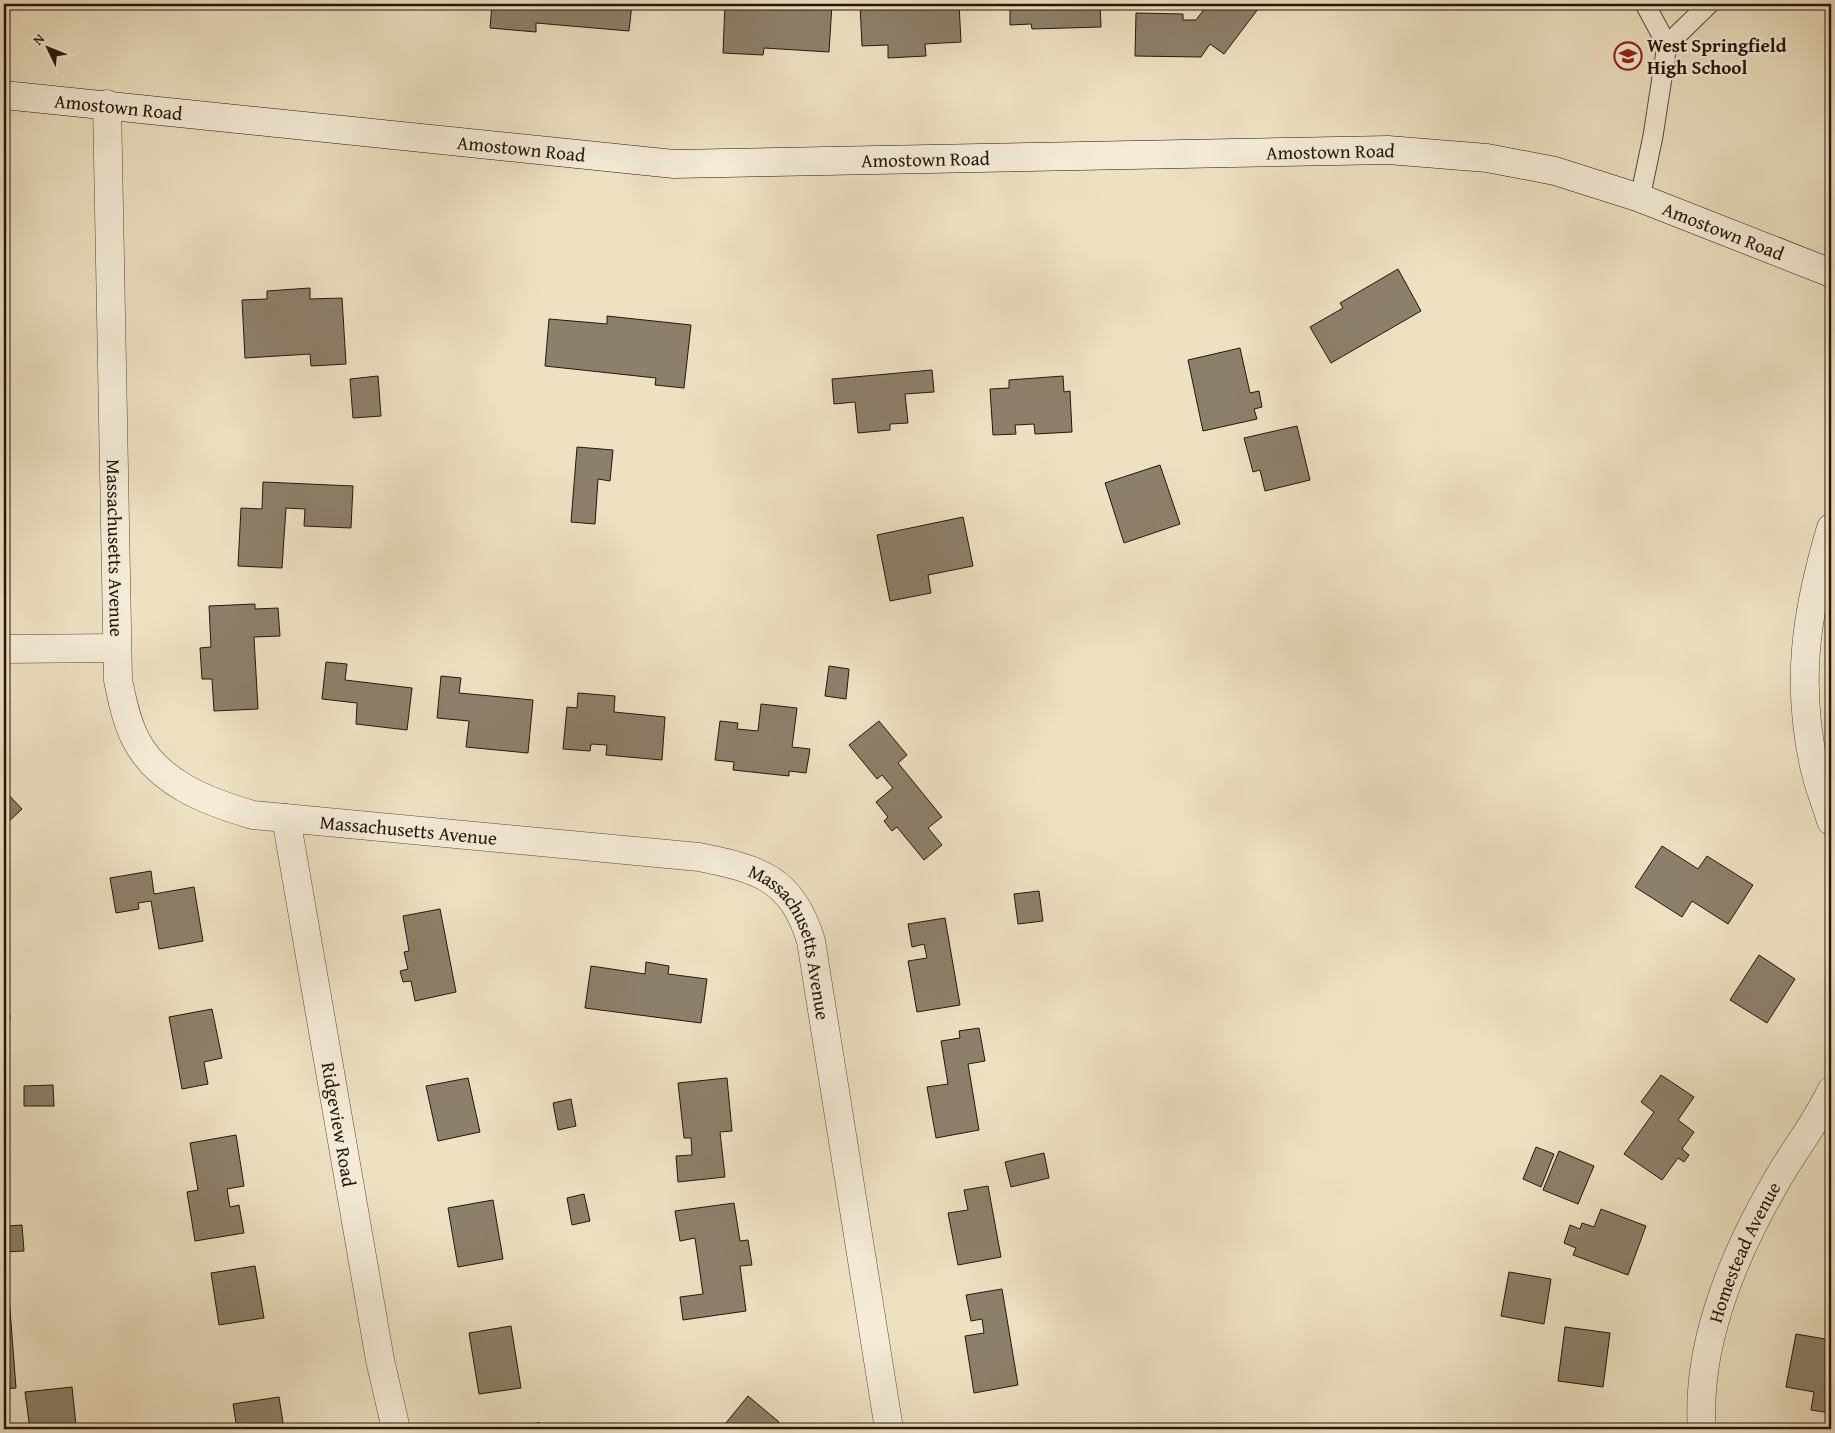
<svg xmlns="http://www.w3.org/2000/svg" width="1835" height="1433" font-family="'Gentium Book Plus',serif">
  <rect width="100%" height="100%" fill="#eee1c2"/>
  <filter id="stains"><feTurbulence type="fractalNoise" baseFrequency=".004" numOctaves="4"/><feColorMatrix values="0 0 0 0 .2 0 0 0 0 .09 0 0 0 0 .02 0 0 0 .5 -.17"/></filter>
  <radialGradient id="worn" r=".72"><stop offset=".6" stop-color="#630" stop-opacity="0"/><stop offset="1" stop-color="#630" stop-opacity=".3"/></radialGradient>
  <g fill="#8d806b" stroke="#24160c">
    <path d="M 492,4 L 632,4 L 629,31 L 536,23 L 536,32 L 490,28 Z"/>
    <path d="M 725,4 L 832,4 L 829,52 L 764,48 L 763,55 L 723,53 Z"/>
    <path d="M 860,4 L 959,4 L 961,42 L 925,44 L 926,56 L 888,58 L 888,45 L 862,46 Z"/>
    <path d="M 1010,4 L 1100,4 L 1101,27 L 1032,29 L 1031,24 L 1010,25 Z"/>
    <path d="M 1208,4 L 1261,5 L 1224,54 L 1210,44 L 1201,57 L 1135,56 L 1136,13 L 1183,14 L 1183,20 L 1196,20 Z"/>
    <path d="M 1398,269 L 1421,311 L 1331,363 L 1310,327 L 1343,308 L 1340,303 Z"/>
    <path d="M 310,288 L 310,299 L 342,298 L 346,364 L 311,366 L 310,354 L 245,358 L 242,300 L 267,299 L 267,291 Z"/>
    <path d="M 607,316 L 691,325 L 684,388 L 655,385 L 656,378 L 545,366 L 549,319 L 607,324 Z"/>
    <path d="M 1240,348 L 1250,393 L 1259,391 L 1262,407 L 1254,409 L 1257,419 L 1203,431 L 1188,360 Z"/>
    <path d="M 932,370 L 934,392 L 905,394 L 908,423 L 890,424 L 890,430 L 858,433 L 855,402 L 834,404 L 832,379 Z"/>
    <path d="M 378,376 L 381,416 L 353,418 L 350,379 Z"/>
    <path d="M 1063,376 L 1064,392 L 1070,391 L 1072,432 L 1035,434 L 1034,424 L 1015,425 L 1016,434 L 993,435 L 990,389 L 1009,388 L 1009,380 Z"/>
    <path d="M 1297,426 L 1310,480 L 1265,491 L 1260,470 L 1253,472 L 1244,438 Z"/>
    <path d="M 577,447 L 613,450 L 610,481 L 598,479 L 595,524 L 571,522 Z"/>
    <path d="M 1160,465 L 1180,524 L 1124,543 L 1105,483 Z"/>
    <path d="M 263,482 L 353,486 L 351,528 L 304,526 L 305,509 L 286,508 L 282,568 L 238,566 L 241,508 L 262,509 Z"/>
    <rect x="4" y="494" width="5" height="57"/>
    <path d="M 963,517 L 973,566 L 928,575 L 931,593 L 890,601 L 877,535 Z"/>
    <path d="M 255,604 L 255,609 L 278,608 L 280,636 L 254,637 L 258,709 L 214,711 L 212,679 L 202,679 L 200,648 L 211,647 L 209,606 Z"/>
    <path d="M 326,662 L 347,664 L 345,680 L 412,688 L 407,730 L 356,724 L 357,703 L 322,699 Z"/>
    <path d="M 829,666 L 849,669 L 846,699 L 825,696 Z"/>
    <path d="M 441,676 L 461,678 L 459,693 L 533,700 L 528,753 L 466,747 L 469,721 L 437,718 Z"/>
    <path d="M 578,693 L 615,696 L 614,712 L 665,717 L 662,760 L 606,755 L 607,745 L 591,744 L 590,751 L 563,749 L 567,707 L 577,708 Z"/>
    <path d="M 761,704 L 797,708 L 792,747 L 810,749 L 806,773 L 789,771 L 789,776 L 733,770 L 734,762 L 715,760 L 720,721 L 738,723 L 737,729 L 758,731 Z"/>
    <path d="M 879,721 L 907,755 L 898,763 L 942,817 L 928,828 L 942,845 L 924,860 L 897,827 L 892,831 L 884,821 L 888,817 L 876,802 L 893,788 L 882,775 L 877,779 L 849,745 Z"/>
    <path d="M 4,790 L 22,809 L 4,826 Z"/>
    <path d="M 1662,846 L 1698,869 L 1707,856 L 1753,885 L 1728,924 L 1692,901 L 1682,917 L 1635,887 Z"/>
    <path d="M 151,871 L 154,894 L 194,887 L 203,941 L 159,949 L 151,901 L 138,903 L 139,909 L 116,913 L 110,878 Z"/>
    <path d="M 4,877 L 8,901 L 4,902 Z"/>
    <path d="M 1039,891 L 1043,921 L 1018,924 L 1014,894 Z"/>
    <path d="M 440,909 L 456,992 L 415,1001 L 411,981 L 403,982 L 400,971 L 408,969 L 404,952 L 409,951 L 403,916 Z"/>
    <path d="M 945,918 L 960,1005 L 917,1012 L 908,961 L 927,958 L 924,944 L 912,947 L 908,924 Z"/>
    <path d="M 1759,955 L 1795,979 L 1767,1023 L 1730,1000 Z"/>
    <path d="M 646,962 L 669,966 L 668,974 L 707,979 L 701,1023 L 585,1008 L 591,966 L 645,974 Z"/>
    <path d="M 8,993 L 10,1019 L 4,1020 L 4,994 Z"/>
    <path d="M 212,1009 L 222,1058 L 204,1062 L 208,1084 L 182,1089 L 169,1017 Z"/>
    <path d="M 979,1028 L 985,1061 L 968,1064 L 979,1130 L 936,1138 L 927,1087 L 948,1084 L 941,1041 L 960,1038 L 959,1031 Z"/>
    <path d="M 1661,1075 L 1694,1097 L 1678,1120 L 1694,1132 L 1682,1149 L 1689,1155 L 1684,1162 L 1678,1158 L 1662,1180 L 1624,1154 L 1654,1112 L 1641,1102 Z"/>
    <path d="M 468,1078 L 480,1132 L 438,1141 L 426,1086 Z"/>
    <path d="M 727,1078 L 732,1131 L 720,1132 L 725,1177 L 678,1182 L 676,1156 L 692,1155 L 691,1138 L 684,1138 L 678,1083 Z"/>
    <path d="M 53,1085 L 54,1106 L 24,1106 L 24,1086 Z"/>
    <path d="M 571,1099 L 576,1126 L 558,1130 L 553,1103 Z"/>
    <path d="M 236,1135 L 244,1186 L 227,1189 L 230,1207 L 239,1205 L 244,1233 L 195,1241 L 187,1192 L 198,1190 L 190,1143 Z"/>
    <path d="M 1536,1147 L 1554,1154 L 1541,1187 L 1523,1179 Z"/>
    <path d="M 4,1149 L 8,1226 L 22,1225 L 24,1251 L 4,1252 Z"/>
    <path d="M 1559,1151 L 1594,1166 L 1578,1204 L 1543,1190 Z"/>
    <path d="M 1044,1153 L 1049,1178 L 1011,1187 L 1005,1162 Z"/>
    <path d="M 988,1186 L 1001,1257 L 958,1265 L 948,1213 L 968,1210 L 964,1190 Z"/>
    <path d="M 584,1194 L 590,1221 L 572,1225 L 567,1198 Z"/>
    <path d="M 493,1200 L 503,1259 L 458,1267 L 448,1208 Z"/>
    <path d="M 734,1203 L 740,1241 L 748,1240 L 752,1265 L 740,1266 L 746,1311 L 683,1320 L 680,1297 L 703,1294 L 695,1238 L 680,1241 L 675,1211 Z"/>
    <path d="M 1601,1209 L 1646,1226 L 1628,1275 L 1573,1255 L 1576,1248 L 1564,1243 L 1570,1225 L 1580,1229 L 1582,1223 L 1594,1227 Z"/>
    <path d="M 255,1266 L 264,1318 L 219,1325 L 211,1273 Z"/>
    <path d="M 1509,1272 L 1551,1279 L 1544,1324 L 1501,1316 Z"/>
    <path d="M 4,1283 L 8,1283 L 16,1388 L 4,1389 Z"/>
    <path d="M 1002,1289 L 1018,1385 L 974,1393 L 965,1336 L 984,1333 L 982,1319 L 971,1321 L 966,1295 Z"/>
    <path d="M 511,1326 L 521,1388 L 479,1394 L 469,1333 Z"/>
    <path d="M 1565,1327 L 1610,1333 L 1603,1387 L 1558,1381 Z"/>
    <path d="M 1796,1334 L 1831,1340 L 1831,1413 L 1811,1410 L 1814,1392 L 1786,1387 Z"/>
    <path d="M 72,1387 L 76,1425 L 30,1429 L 25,1392 Z"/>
    <path d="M 748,1396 L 779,1422 L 773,1429 L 721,1429 Z"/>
    <path d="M 279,1397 L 284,1429 L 237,1429 L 233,1404 Z"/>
    <path d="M 538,1422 L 548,1429 L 533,1429 Z"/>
    <path d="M 1600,1426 L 1601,1429 L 1560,1429 Z"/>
  </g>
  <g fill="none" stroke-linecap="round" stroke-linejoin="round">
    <g stroke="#56493a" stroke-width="21">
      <g id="lane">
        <path d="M 1667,45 L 1709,4"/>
        <path d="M 1640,198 L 1653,136 L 1667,45 L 1645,4"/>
      </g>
    </g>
    <g stroke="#56493a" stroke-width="29">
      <g id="street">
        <path id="s1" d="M 107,104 L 118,680 C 122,699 126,720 135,738 C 157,783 208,802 253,815 L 699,857 C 759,869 792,878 811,941 L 889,1429"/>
        <path d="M 1831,528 C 1806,612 1795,683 1815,770 C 1819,787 1826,804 1831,821"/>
        <path d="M 4,649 L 117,648"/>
        <path id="s2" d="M 286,818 L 380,1360 L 396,1429"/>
        <path id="s3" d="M 1702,1429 C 1695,1339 1740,1240 1786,1165 C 1801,1141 1819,1117 1831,1091"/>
      </g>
    </g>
    <g stroke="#24160c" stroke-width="29">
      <g id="secondary">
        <path id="s4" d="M 4,95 L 674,164 L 1388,150 L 1487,158 L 1555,171 L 1640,198 L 1831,273"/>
      </g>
    </g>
    <use href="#lane" stroke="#f4ecd7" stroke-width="19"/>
    <use href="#street" stroke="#f4ecd7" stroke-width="28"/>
    <use href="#secondary" stroke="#f4ecd7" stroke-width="28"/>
  </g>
  <defs>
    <g id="school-ring" transform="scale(1.4375)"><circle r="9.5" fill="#f4ecd7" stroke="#8f2418" stroke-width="1.5"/><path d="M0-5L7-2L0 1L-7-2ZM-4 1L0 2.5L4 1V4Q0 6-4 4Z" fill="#8f2418"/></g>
  </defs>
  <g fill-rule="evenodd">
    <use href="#school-ring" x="1628" y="56"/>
  </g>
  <g text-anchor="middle" stroke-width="4.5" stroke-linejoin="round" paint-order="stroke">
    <g font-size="19" font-weight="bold" fill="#24160c" stroke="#f4ecd7" text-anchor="start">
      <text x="1647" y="52">West Springfield<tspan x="1647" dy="22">High School</tspan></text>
    </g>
    <g font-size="19" fill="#24160c" stroke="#f4ecd7">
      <text dy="7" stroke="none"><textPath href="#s4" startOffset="115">Amostown Road</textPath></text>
      <text dy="7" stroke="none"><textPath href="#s4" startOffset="520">Amostown Road</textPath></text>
      <text dy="7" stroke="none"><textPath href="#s4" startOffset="1330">Amostown Road</textPath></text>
      <text dy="7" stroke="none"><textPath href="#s4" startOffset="925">Amostown Road</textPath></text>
      <text dy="7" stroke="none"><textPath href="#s4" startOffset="1735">Amostown Road</textPath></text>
      <text dy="7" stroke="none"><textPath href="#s1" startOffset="444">Massachusetts Avenue</textPath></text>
      <text dy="7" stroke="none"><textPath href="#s1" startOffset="938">Massachusetts Avenue</textPath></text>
      <text dy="7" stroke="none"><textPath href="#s1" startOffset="1371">Massachusetts Avenue</textPath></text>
      <text dy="7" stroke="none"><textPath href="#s2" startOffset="311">Ridgeview Road</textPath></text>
      <text dy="7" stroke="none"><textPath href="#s3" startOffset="184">Homestead Avenue</textPath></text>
    </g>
  </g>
  <rect width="1835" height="1433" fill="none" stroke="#eee1c2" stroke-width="20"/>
  <rect x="5" y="5" width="1825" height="1423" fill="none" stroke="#24160c" stroke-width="2.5"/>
  <rect x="10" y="10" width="1815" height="1413" fill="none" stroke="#24160c"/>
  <g transform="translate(48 48) rotate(313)" stroke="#f4ecd7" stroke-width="4" paint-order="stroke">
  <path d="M0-4L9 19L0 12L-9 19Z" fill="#24160c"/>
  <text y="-8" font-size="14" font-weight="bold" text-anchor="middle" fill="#24160c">N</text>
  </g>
  <rect width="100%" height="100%" filter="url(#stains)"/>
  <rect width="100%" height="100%" fill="url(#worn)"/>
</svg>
